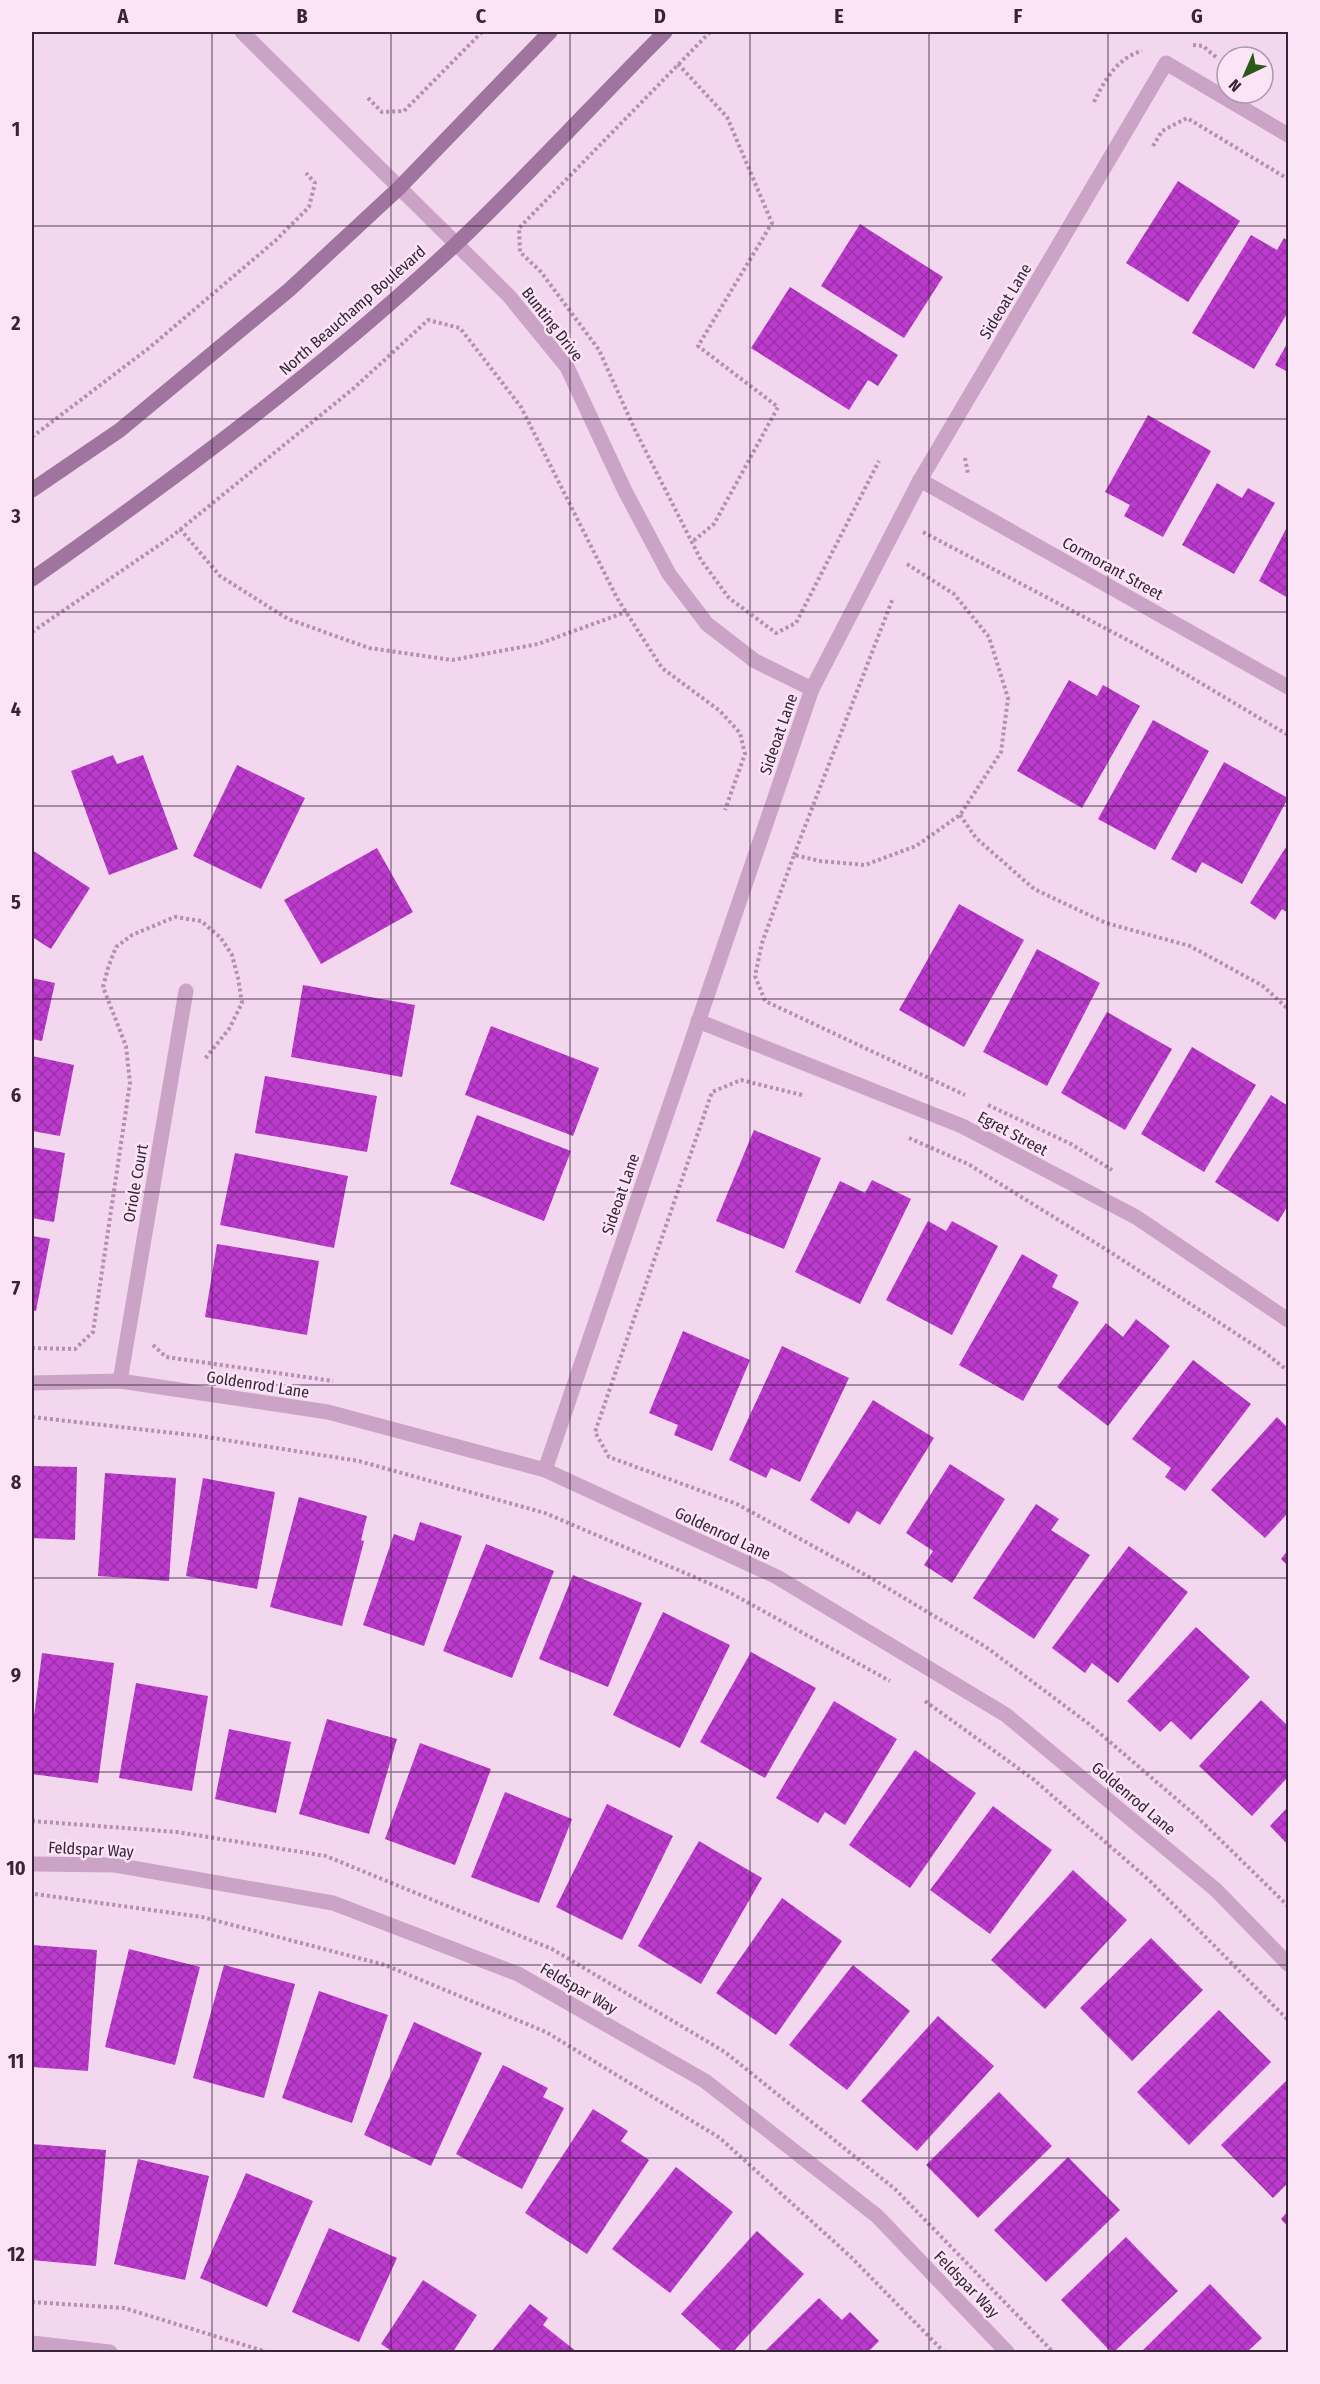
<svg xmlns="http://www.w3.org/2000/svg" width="1320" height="2384" font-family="'Fira Sans Condensed',sans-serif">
  <defs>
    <pattern id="building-cross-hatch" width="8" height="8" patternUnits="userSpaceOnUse" patternTransform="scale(1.5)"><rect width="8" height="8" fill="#bd3ace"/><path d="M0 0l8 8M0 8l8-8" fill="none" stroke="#9a31a8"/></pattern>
  </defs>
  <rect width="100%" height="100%" fill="#f3d7ee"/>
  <g fill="url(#building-cross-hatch)">
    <path d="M 1178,181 L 1240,221 L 1188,302 L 1126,263 Z"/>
    <path d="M 860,224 L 943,277 L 904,338 L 821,286 Z"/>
    <path d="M 1251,235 L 1277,250 L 1284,238 L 1288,241 L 1288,312 L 1254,369 L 1192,333 Z"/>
    <path d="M 790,287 L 898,355 L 878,386 L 868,380 L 849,410 L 751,348 Z"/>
    <path d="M 1288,342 L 1288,372 L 1275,365 Z"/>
    <path d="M 1148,415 L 1211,451 L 1163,537 L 1124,516 L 1130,505 L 1105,492 Z"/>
    <path d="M 1217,483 L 1242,498 L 1248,488 L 1275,503 L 1234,574 L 1182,545 Z"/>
    <path d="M 1288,525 L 1288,598 L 1259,581 Z"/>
    <path d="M 1069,680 L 1097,696 L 1103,685 L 1140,706 L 1082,808 L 1017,771 Z"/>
    <path d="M 1153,720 L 1209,751 L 1155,850 L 1098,819 Z"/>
    <path d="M 113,755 L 117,764 L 143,755 L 178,849 L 109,875 L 71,771 Z"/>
    <path d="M 1224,762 L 1288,798 L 1242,884 L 1202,862 L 1196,873 L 1171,859 Z"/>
    <path d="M 237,765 L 305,798 L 261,889 L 193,856 Z"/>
    <path d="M 1288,844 L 1288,913 L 1282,909 L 1275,920 L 1250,903 Z"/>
    <path d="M 377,848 L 413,912 L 321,964 L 284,900 Z"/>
    <path d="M 32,850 L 90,888 L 51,949 L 32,937 Z"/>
    <path d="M 959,904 L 1024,940 L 964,1047 L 899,1010 Z"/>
    <path d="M 1037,949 L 1100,983 L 1047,1086 L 983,1052 Z"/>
    <path d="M 32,978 L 55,983 L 42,1041 L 32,1039 Z"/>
    <path d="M 303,985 L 415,1005 L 402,1077 L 291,1057 Z"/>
    <path d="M 1107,1012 L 1172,1049 L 1125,1130 L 1061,1093 Z"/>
    <path d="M 491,1026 L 599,1068 L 573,1136 L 465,1095 Z"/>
    <path d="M 1192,1047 L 1256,1085 L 1204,1172 L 1141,1134 Z"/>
    <path d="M 32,1056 L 74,1065 L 60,1136 L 32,1131 Z"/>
    <path d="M 265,1076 L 377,1096 L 367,1152 L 255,1133 Z"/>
    <path d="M 1271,1095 L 1288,1106 L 1288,1205 L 1278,1222 L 1215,1182 Z"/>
    <path d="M 477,1115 L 571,1151 L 544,1221 L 450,1184 Z"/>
    <path d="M 754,1130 L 821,1158 L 784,1249 L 716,1221 Z"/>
    <path d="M 32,1147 L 65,1153 L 54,1222 L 32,1218 Z"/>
    <path d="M 235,1153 L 348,1176 L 334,1248 L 220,1225 Z"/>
    <path d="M 872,1180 L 911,1199 L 860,1304 L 795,1272 L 840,1181 L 865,1193 Z"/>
    <path d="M 928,1221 L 946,1231 L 952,1221 L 998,1246 L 952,1335 L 886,1300 Z"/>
    <path d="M 32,1236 L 50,1239 L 36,1311 L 32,1310 Z"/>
    <path d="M 217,1244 L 319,1261 L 307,1335 L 205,1317 Z"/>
    <path d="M 1022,1254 L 1058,1275 L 1052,1287 L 1079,1302 L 1023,1401 L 959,1365 Z"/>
    <path d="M 1136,1319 L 1170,1346 L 1108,1426 L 1057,1387 L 1106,1323 L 1123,1337 Z"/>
    <path d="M 683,1331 L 750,1360 L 712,1451 L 674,1435 L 678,1425 L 649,1413 Z"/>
    <path d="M 782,1346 L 849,1378 L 800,1482 L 771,1468 L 766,1478 L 729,1460 Z"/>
    <path d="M 1193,1360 L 1251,1404 L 1185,1491 L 1165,1477 L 1171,1468 L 1132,1439 Z"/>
    <path d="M 873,1400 L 934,1438 L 880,1525 L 857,1511 L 849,1524 L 810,1500 Z"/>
    <path d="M 1277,1417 L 1288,1428 L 1288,1513 L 1265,1538 L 1211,1490 Z"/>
    <path d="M 950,1464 L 1005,1499 L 952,1583 L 924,1565 L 933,1551 L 906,1533 Z"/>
    <path d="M 32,1466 L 77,1467 L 75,1540 L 32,1538 Z"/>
    <path d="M 105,1473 L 176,1478 L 169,1581 L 98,1576 Z"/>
    <path d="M 203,1478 L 275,1492 L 257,1589 L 186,1576 Z"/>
    <path d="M 299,1497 L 367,1516 L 361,1540 L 364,1541 L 342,1626 L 270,1607 Z"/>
    <path d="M 1036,1504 L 1059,1519 L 1051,1530 L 1090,1555 L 1034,1639 L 973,1598 Z"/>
    <path d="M 420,1522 L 462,1536 L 424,1646 L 363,1625 L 394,1534 L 414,1541 Z"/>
    <path d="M 486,1544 L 554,1571 L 512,1678 L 443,1651 Z"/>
    <path d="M 1129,1546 L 1188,1592 L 1118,1683 L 1092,1663 L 1085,1673 L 1052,1648 Z"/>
    <path d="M 1288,1550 L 1288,1566 L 1281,1559 Z"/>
    <path d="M 573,1575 L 642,1603 L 608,1687 L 539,1659 Z"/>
    <path d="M 663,1612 L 730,1645 L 680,1748 L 613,1715 Z"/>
    <path d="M 1196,1627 L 1250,1677 L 1191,1740 L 1171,1721 L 1160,1732 L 1127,1701 Z"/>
    <path d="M 751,1652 L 816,1688 L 765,1778 L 700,1742 Z"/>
    <path d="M 42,1653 L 114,1663 L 98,1783 L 32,1774 L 32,1732 Z"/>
    <path d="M 136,1683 L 208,1696 L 192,1791 L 119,1778 Z"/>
    <path d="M 1261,1700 L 1288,1726 L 1288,1777 L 1252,1816 L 1199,1766 Z"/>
    <path d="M 834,1701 L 897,1739 L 845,1825 L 825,1812 L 818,1823 L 776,1798 Z"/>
    <path d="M 327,1719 L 397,1739 L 369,1834 L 299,1814 Z"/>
    <path d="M 229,1729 L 291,1742 L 276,1813 L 215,1799 Z"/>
    <path d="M 420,1743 L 491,1769 L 455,1865 L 385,1839 Z"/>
    <path d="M 915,1750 L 976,1793 L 910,1888 L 849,1845 Z"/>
    <path d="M 505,1792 L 572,1819 L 539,1903 L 471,1877 Z"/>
    <path d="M 607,1804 L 673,1836 L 622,1940 L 556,1907 Z"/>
    <path d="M 993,1806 L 1052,1850 L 990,1934 L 930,1890 Z"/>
    <path d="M 1288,1807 L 1288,1845 L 1270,1826 Z"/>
    <path d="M 699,1841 L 762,1878 L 701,1984 L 638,1946 Z"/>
    <path d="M 1073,1870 L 1127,1920 L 1045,2009 L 991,1960 Z"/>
    <path d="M 782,1898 L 842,1941 L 776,2035 L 716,1993 Z"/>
    <path d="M 1151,1938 L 1203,1990 L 1132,2061 L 1080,2008 Z"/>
    <path d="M 32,1945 L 97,1950 L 88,2071 L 32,2067 Z"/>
    <path d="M 129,1949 L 200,1967 L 175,2065 L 105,2047 Z"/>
    <path d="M 224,1965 L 295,1984 L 264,2098 L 193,2078 Z"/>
    <path d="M 853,1965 L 910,2011 L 847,2090 L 789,2045 Z"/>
    <path d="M 319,1991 L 388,2015 L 352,2123 L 282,2098 Z"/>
    <path d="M 1219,2010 L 1271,2062 L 1189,2145 L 1137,2092 Z"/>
    <path d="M 938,2016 L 994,2066 L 917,2151 L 861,2101 Z"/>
    <path d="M 414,2022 L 482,2053 L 431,2166 L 364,2135 Z"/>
    <path d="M 503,2065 L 548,2088 L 543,2097 L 564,2108 L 522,2189 L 456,2154 Z"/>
    <path d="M 1286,2081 L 1288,2183 L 1273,2198 L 1221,2145 Z"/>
    <path d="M 999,2092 L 1052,2146 L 978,2218 L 926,2165 Z"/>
    <path d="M 593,2109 L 628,2131 L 621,2141 L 649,2160 L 587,2254 L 525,2213 Z"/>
    <path d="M 32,2144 L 106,2150 L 96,2266 L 32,2260 Z"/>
    <path d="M 1068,2157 L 1120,2210 L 1046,2282 L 994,2230 Z"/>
    <path d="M 138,2159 L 209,2176 L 185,2280 L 114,2264 Z"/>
    <path d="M 676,2167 L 733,2212 L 670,2293 L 612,2249 Z"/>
    <path d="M 246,2173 L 313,2201 L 267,2307 L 200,2278 Z"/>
    <path d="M 1288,2211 L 1288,2227 L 1281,2219 Z"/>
    <path d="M 329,2228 L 397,2258 L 359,2342 L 292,2312 Z"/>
    <path d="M 757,2231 L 804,2274 L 733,2352 L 723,2352 L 681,2314 Z"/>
    <path d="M 1126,2237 L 1178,2291 L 1114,2352 L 1111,2352 L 1061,2300 Z"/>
    <path d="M 423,2280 L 477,2315 L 453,2352 L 393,2352 L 381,2344 Z"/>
    <path d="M 1210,2284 L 1262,2338 L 1247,2352 L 1141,2352 Z"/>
    <path d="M 819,2298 L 842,2320 L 850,2312 L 879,2341 L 868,2352 L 764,2352 Z"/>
    <path d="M 530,2304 L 548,2318 L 543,2325 L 577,2352 L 491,2352 Z"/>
  </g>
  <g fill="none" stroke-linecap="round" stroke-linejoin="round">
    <g stroke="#b78db4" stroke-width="4" stroke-dasharray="3 3" stroke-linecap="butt">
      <path d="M 710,32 L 519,228 L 520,252 L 541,272 L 599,350 L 635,430 L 701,560 L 729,598 L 776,633 L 796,623 L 879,461"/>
      <path d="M 1193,45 L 1203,46 L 1217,58"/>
      <path d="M 678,64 L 727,117 L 772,223 L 698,346 L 778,407 L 714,524 L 692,542"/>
      <path d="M 368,98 L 382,112 L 404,111 L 482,32"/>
      <path d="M 1094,102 C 1104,81 1118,57 1142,51"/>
      <path d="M 1153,146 L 1162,131 L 1187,118 L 1288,179"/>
      <path d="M 32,437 L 149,348 L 275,241 L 309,207 L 315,183 L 306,173"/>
      <path d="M 965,458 L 968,474"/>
      <path d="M 180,529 L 220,576 L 288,619 L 369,648 L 452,660 L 538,644 L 626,612"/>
      <path d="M 923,532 L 1135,644 L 1288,735"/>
      <path d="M 907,564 L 954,594 L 989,637 L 1008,698 L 1001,752 L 960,815 L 916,846 L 865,865 L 820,861 L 794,855 L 762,943 L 755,976 L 765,1001 L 965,1095"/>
      <path d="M 32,632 L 171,537 L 354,388 L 428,320 L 460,328 L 521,407 L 617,598 L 662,668 L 720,711 L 740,733 L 745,754 L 725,810"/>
      <path d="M 960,815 L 976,838 L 1034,889 L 1106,923 L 1190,946 L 1263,986 L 1288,1009"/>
      <path d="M 794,855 L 893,598"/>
      <path d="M 802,1095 L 741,1080 L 712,1092 L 595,1432 L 609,1457 L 737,1504 L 869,1577 L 986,1647 L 1089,1724 L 1195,1815 L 1288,1906"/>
      <path d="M 988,1105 L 1071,1144 L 1112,1170"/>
      <path d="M 909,1138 L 968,1164 L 1107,1250 L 1263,1351 L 1288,1371"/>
      <path d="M 153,1345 L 166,1357 L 333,1381"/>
      <path d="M 32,1348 L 75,1349 L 93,1332 L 130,1083 L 126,1046 L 103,987 L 108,968 L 116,947 L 132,935 L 175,917 L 201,921 L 220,937 L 232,955 L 238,978 L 242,1003 L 229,1029 L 204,1060"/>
      <path d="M 32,1417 L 200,1436 L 359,1461 L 545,1513 L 727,1591 L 890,1681"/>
      <path d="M 925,1701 L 1033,1779 L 1150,1881 L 1288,2020"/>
      <path d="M 32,1821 L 177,1832 L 326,1856 L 552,1949 L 725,2052 L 895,2189 L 1053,2352"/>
      <path d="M 35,1894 L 202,1917 L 385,1965 L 546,2032 L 720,2138 L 852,2258 L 944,2352"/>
      <path d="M 32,2302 L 124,2308 L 267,2352"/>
    </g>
    <g stroke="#cba3c7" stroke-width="15">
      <path d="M 242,32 L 509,296 L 567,367 L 625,491 L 669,574 L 707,624 L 755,661 L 812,689"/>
      <path d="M 920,480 L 1288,687"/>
      <path d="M 698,1021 L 962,1126 L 1136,1217 L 1288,1320"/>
      <path d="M 120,1381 L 186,991"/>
      <path d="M 32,1383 L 120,1381 L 328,1412 L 545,1470 L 777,1577 L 1006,1715 L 1216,1890 L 1288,1964"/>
      <path d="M 545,1470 L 812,689 L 920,480 L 1166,63 L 1288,135"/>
      <path d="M 32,1864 L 115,1865 L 333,1903 L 518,1974 L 705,2081 L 877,2216 L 1007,2352"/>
      <path d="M 32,2343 L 110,2352"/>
    </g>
    <g stroke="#9f749f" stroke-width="15">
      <path d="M 32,490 L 120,430 L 289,290 L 399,188 L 550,32"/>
      <path d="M 32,579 C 179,476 323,368 455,245 C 527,177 595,102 665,32"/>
    </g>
  </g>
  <path fill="none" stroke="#352536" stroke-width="1.5" stroke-opacity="0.55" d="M 212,32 L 212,2352M 391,32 L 391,2352M 570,32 L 570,2352M 750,32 L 750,2352M 929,32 L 929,2352M 1108,32 L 1108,2352M 32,226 L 1288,226M 32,419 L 1288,419M 32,612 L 1288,612M 32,806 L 1288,806M 32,999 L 1288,999M 32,1192 L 1288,1192M 32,1385 L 1288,1385M 32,1578 L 1288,1578M 32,1772 L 1288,1772M 32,1965 L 1288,1965M 32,2158 L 1288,2158"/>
  <g text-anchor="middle" stroke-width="5" stroke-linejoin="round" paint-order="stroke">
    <g font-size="16" fill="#352536" stroke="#fae4f6">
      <text transform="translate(1005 301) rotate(-59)" y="6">Sideoat Lane</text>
      <text transform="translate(352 310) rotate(-41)" y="6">North Beauchamp Boulevard</text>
      <text transform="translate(553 324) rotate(52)" y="6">Bunting Drive</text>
      <text transform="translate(1113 568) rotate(29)" y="6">Cormorant Street</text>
      <text transform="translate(778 734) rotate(-71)" y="6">Sideoat Lane</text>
      <text transform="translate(1013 1133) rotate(28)" y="6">Egret Street</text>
      <text transform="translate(135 1183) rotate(-80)" y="6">Oriole Court</text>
      <text transform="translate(620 1194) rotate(-71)" y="6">Sideoat Lane</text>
      <text transform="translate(258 1384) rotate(9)" y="6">Goldenrod Lane</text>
      <text transform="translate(723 1533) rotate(25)" y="6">Goldenrod Lane</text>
      <text transform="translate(1134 1798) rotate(40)" y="6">Goldenrod Lane</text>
      <text transform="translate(91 1849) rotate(3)" y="6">Feldspar Way</text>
      <text transform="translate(579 1988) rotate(30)" y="6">Feldspar Way</text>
      <text transform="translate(967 2284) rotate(46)" y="6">Feldspar Way</text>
    </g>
  </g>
  <rect width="1320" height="2384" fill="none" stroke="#fae4f6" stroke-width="66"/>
  <g transform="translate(1245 75) rotate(224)"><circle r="28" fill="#fae4f6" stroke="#ab98a9" stroke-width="1.5"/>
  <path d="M0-4.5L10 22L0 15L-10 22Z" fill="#2b5918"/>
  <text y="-9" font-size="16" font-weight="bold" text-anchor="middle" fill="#352536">N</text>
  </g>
  <rect x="33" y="33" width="1254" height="2318" fill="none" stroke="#352536" stroke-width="2"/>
  <g font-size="20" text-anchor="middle" font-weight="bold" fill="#352536">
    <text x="123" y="23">A</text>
    <text x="302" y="23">B</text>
    <text x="481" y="23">C</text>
    <text x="660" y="23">D</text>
    <text x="839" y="23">E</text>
    <text x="1018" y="23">F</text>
    <text x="1197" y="23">G</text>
    <text x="16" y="136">1</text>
    <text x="16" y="330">2</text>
    <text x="16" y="523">3</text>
    <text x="16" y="716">4</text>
    <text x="16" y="909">5</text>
    <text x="16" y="1102">6</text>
    <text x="16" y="1295">7</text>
    <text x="16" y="1489">8</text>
    <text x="16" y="1682">9</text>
    <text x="16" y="1875">10</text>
    <text x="16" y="2068">11</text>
    <text x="16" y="2261">12</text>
  </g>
</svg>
